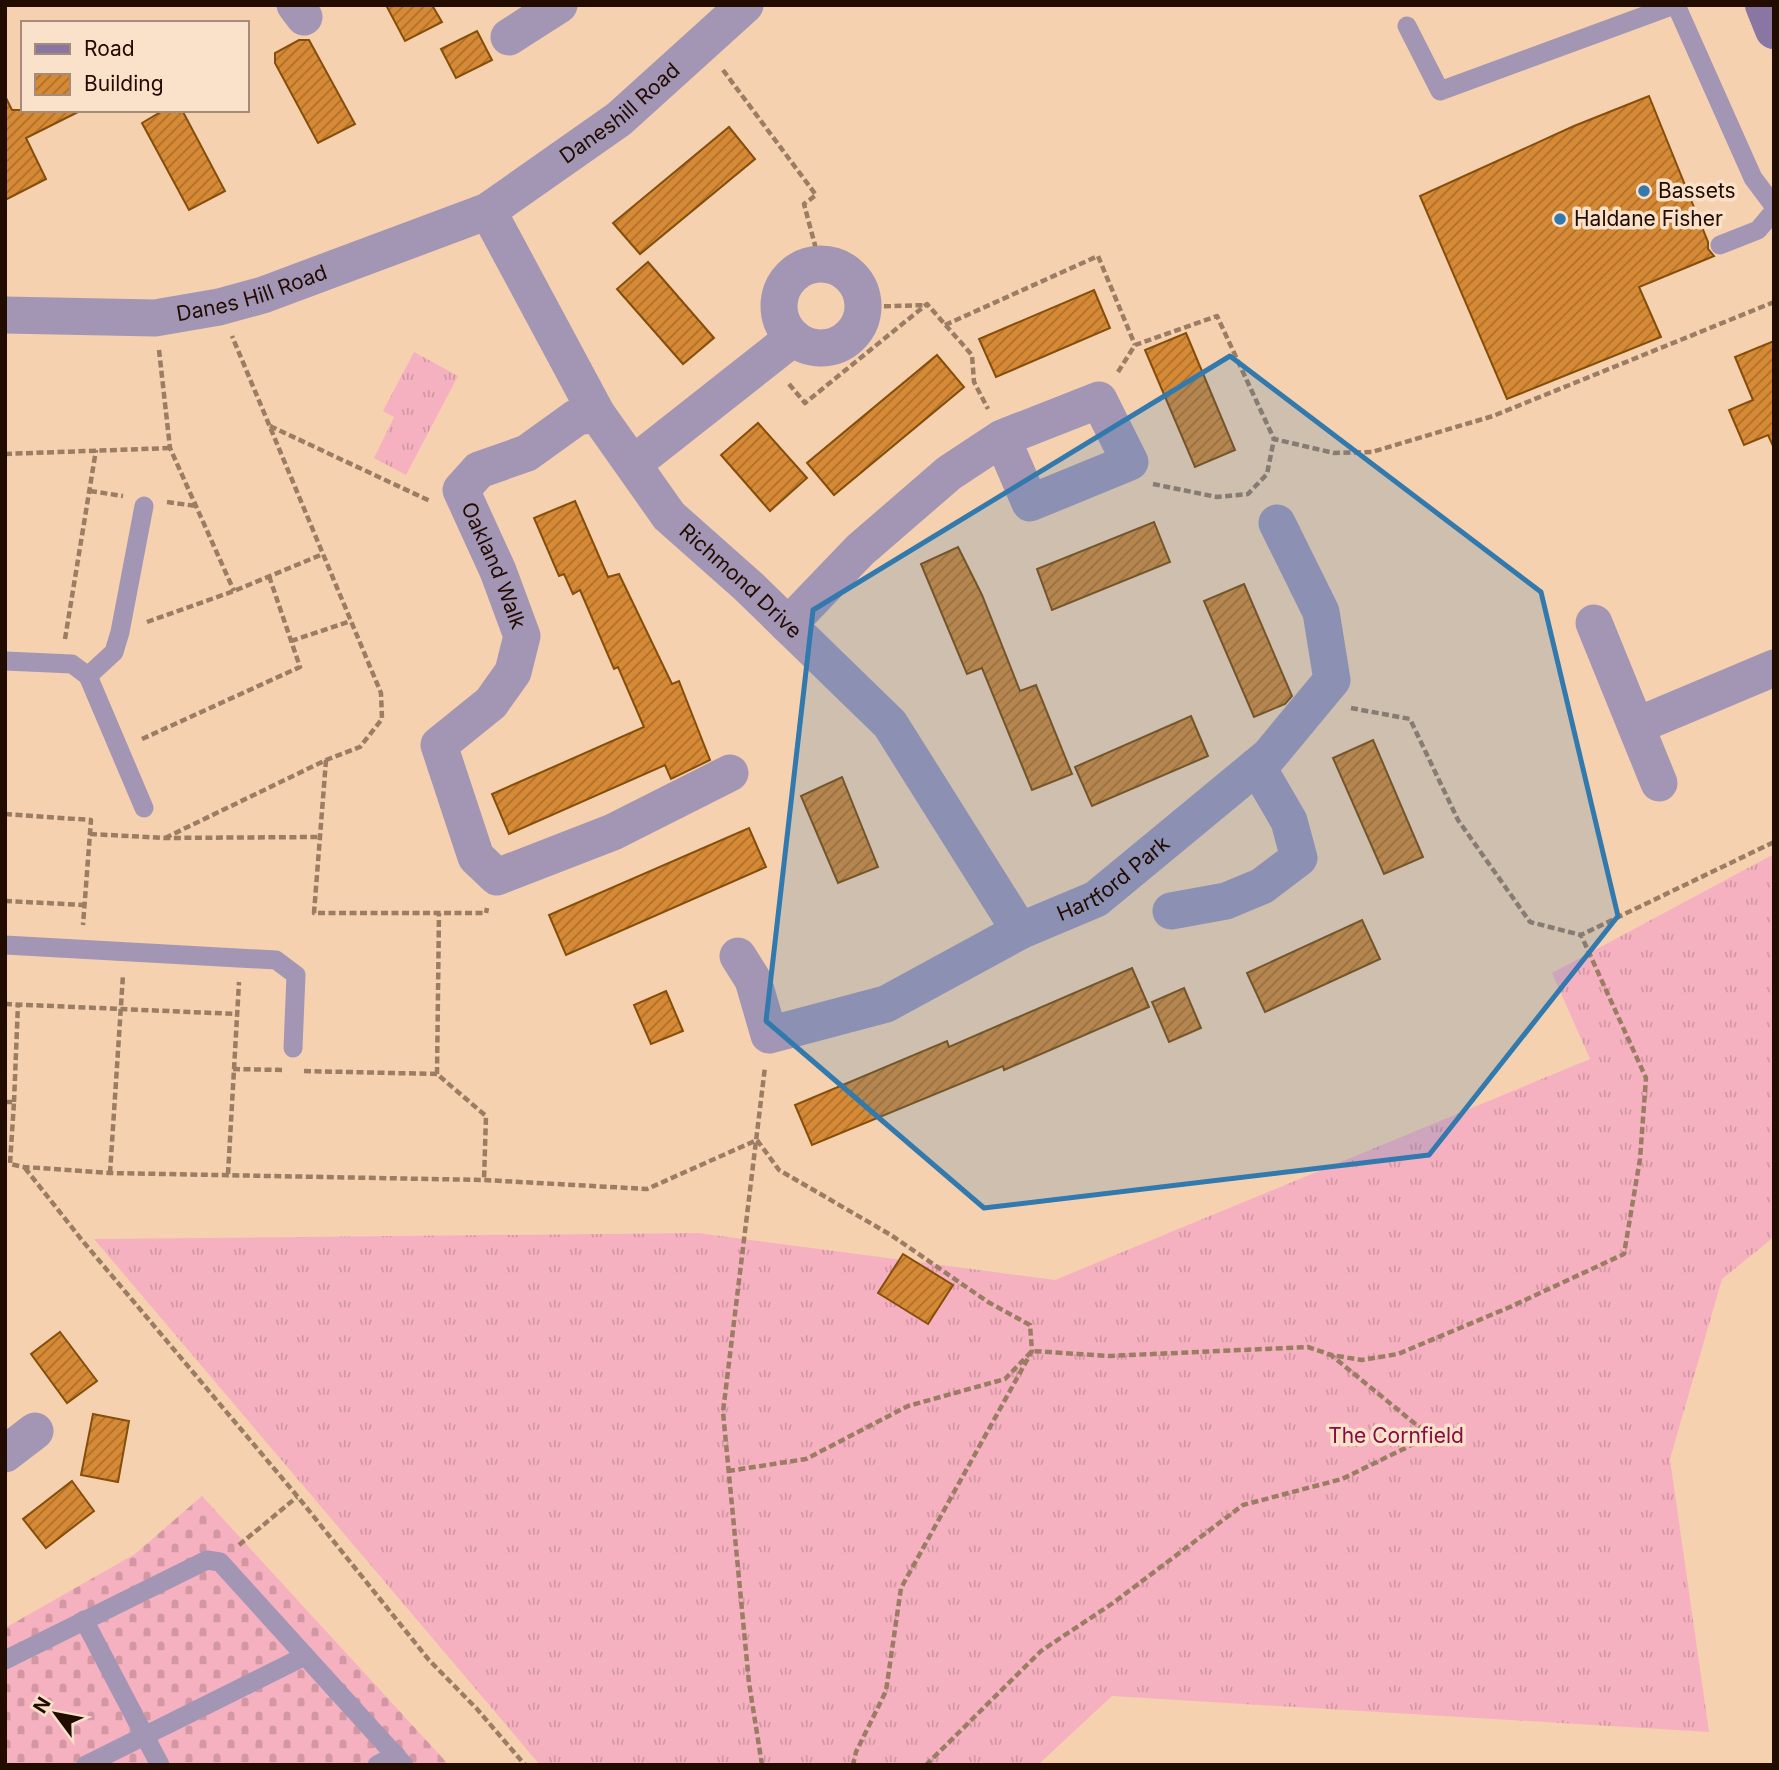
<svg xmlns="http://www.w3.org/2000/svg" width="1779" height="1770" font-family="Inter,sans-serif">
  <defs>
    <pattern id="grass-tufts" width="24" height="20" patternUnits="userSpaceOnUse" patternTransform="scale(1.75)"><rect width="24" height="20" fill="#f6b1c1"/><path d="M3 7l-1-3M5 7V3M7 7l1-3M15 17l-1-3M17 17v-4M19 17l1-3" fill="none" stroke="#d397a4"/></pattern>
    <pattern id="cemetery-stones" width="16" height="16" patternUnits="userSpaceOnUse" patternTransform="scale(1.75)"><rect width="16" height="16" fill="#f6b1c1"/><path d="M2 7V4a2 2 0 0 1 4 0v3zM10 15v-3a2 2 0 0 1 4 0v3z" fill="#d397a4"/></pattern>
    <pattern id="building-hatch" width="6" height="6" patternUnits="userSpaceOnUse" patternTransform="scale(1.75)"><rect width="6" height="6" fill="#d78a36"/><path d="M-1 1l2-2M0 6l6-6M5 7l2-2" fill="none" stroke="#ae6f2b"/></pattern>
  </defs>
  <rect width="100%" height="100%" fill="#f6d1af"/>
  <g fill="url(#grass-tufts)">
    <path d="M 414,352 L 458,376 L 406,475 L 374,458 L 394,417 L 383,411 Z"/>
    <path d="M 1774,854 L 1774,1237 L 1722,1279 L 1670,1459 L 1709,1732 L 1112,1696 L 1038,1765 L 540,1765 L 94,1239 L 698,1233 L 1055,1280 L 1590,1059 L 1552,973 Z"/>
  </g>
  <path fill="url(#cemetery-stones)" d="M 202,1496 L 449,1765 L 5,1765 L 5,1628 L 135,1554 Z"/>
  <g fill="url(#building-hatch)" stroke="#844e0b" stroke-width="2">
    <path d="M 386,5 L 432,5 L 442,22 L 405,41 Z"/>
    <path d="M 477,31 L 492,60 L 456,78 L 441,49 Z"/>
    <path d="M 299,40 L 309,40 L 355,124 L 318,143 L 275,63 L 275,53 Z"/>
    <path d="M 5,96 L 12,110 L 82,110 L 26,138 L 46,179 L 5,200 Z"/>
    <path d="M 1649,96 L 1708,242 L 1708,249 L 1714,256 L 1639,287 L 1661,337 L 1507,399 L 1420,196 L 1574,126 Z"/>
    <path d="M 164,110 L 182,110 L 225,191 L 189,210 L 142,123 Z"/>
    <path d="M 729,127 L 755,159 L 640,254 L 613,223 Z"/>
    <path d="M 648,262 L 714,338 L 683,364 L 617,289 Z"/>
    <path d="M 1094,290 L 1110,328 L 996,377 L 979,339 Z"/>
    <path d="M 1186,333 L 1235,450 L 1195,467 L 1145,350 Z"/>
    <path d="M 1774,341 L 1774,448 L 1768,435 L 1744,445 L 1729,410 L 1753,400 L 1735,357 Z"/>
    <path d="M 937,355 L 964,387 L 834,495 L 807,463 Z"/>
    <path d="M 758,423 L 807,478 L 770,511 L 721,455 Z"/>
    <path d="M 575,501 L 608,577 L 619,574 L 672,684 L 679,681 L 710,760 L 671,779 L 665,765 L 509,834 L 492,794 L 644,727 L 618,667 L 614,669 L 580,590 L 573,594 L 564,574 L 559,576 L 534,518 Z"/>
    <path d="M 1154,522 L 1170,562 L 1052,610 L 1037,569 Z"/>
    <path d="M 958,547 L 982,595 L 1020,691 L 1036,685 L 1072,774 L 1032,790 L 982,668 L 967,674 L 921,564 Z"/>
    <path d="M 1244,584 L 1292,696 L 1285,704 L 1254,717 L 1204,601 Z"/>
    <path d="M 1191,716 L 1208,756 L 1092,806 L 1075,767 Z"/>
    <path d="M 1373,740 L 1423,857 L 1384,874 L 1333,758 Z"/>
    <path d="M 842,777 L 878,867 L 838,883 L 801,796 Z"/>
    <path d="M 749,828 L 766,867 L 566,955 L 549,915 Z"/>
    <path d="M 1362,920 L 1380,959 L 1265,1012 L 1247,973 Z"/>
    <path d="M 1132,968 L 1149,1007 L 1004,1070 L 1003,1066 L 812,1145 L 795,1105 L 947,1041 L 949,1047 Z"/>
    <path d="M 1184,988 L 1201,1028 L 1169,1042 L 1152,1002 Z"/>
    <path d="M 666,991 L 683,1031 L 651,1044 L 634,1005 Z"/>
    <path d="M 903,1254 L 953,1285 L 928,1324 L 878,1293 Z"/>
    <path d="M 60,1332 L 97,1381 L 67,1403 L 31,1354 Z"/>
    <path d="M 93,1414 L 129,1421 L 118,1482 L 81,1475 Z"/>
    <path d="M 72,1481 L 94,1511 L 46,1548 L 23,1519 Z"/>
  </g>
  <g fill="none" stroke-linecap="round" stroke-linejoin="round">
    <g stroke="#9b7d64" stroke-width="4.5" stroke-dasharray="7 3.5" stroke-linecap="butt">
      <path d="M 723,70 L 816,195 L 804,204 L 820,264"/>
      <path d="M 863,307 L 927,305"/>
      <path d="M 945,325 L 1098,256 L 1135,345"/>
      <path d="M 159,350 L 170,448 L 234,591"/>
      <path d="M 1118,372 L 1135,345 L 1217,316 L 1274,439 L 1334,453 L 1372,452 L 1493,416 L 1774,302"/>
      <path d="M 789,384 L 805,403 L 927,304 L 972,355 L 974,382 L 988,409"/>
      <path d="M 270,426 L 430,501"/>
      <path d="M 5,454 L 170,448"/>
      <path d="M 1153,484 L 1217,497 L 1248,494 L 1267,474 L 1274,439"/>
      <path d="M 90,491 L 123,496"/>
      <path d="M 167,502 L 196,506"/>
      <path d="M 147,622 L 234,591 L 323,554"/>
      <path d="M 65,639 L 96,450"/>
      <path d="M 291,641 L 351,621"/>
      <path d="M 1351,708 L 1410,719 L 1458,820 L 1530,922 L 1581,935"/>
      <path d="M 142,739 L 300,667 L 269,576"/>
      <path d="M 326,760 L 314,913 L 486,913 L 487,908"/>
      <path d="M 5,814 L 91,820 L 83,925"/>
      <path d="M 90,834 L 165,838 L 319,837"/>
      <path d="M 165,838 L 326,760 L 360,747 L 382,719 L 381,693 L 232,336"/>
      <path d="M 5,901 L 85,905"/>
      <path d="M 5,1004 L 237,1014"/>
      <path d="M 233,1069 L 282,1070"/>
      <path d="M 304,1071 L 437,1074 L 486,1116 L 484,1180"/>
      <path d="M 437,1074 L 439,913"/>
      <path d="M 5,1102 L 14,1102 L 10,1164 L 24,1167 L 110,1173 L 484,1180 L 647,1189 L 757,1140 L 779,1170 L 891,1235 L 988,1302 L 1030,1325 L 1032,1351 L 901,1588 L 886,1691 L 856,1752 L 853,1765"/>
      <path d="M 14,1102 L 18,1004"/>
      <path d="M 25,1168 L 81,1239 L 298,1497 L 429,1660 L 477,1709 L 525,1765"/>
      <path d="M 110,1173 L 123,975"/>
      <path d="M 228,1174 L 239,982"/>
      <path d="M 728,1471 L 806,1459 L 908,1406 L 1005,1379 L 1032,1351 L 1109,1356 L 1308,1347 L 1331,1355"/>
      <path d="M 239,1545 L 297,1497"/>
      <path d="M 762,1765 L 749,1683 L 723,1412 L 765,1067"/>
      <path d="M 926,1765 L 1041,1651 L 1113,1603 L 1243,1505 L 1342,1479 L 1430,1436 L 1331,1355 L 1362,1360 L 1398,1354 L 1510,1307 L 1624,1254 L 1640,1159 L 1646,1078 L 1581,935 L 1774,842"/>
    </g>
    <g stroke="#a396b5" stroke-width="19">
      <path d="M 1676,5 L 1753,178 L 1774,206"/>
      <path d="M 1407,26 L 1440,91 L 1674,5"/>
      <path d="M 1720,245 L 1758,230 L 1774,211"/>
      <path d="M 5,661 L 72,664 L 88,676 L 144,808"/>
      <path d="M 88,676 L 114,652 L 120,632 L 144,506"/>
      <path d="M 5,945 L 276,960 L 296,975 L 293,1048"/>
      <path d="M 84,1620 L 160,1765"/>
      <path d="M 5,1660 L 207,1560 L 220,1562 L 404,1765"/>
      <path d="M 86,1765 L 305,1656"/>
      <path d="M 377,1765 L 396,1755"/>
    </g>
    <g stroke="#a396b5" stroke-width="37">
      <path d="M 295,5 L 304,17"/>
      <path d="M 509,37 L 559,5"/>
      <path id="s1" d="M 488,211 L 597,414 L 669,516 L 748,586 L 890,724 L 1020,931"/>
      <circle cx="821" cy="306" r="42"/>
      <path id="s2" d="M 5,315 L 155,318 L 219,307 L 263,295 L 488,211 L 619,119 L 745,5"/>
      <path id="s3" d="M 597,414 L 577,417 L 527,453 L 479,470 L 461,490 L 498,571 L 522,636 L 513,672 L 491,703 L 439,745 L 476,857 L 497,877 L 613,832 L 730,773"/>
      <path d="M 633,464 L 793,338"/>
      <path d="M 1594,623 L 1659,783"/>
      <path d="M 788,625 L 860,550 L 949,473 L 1002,438 L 1099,400 L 1130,462 L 1030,503 L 1002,438"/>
      <path d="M 1636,726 L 1774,668"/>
      <path d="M 1171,911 L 1226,901 L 1262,886 L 1299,858 L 1289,821 L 1257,766"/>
      <path id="s4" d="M 738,956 L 753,980 L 769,1035 L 886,1004 L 1020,931 L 1096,899 L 1269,756 L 1332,680 L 1321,612 L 1277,523"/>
      <path d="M 5,1454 L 35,1431"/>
    </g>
    <path stroke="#8976a2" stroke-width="38" d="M 1764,5 L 1774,30"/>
  </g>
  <path fill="#3279ae" fill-opacity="0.2" stroke="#3279ae" stroke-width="5" stroke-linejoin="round" d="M 1230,356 L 1541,592 L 1618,916 L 1429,1155 L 984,1208 L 766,1021 L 813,610 Z"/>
  <g fill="#3279ae" stroke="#fae1ca" stroke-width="2.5">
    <circle cx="1644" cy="191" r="7"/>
    <circle cx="1560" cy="219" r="7"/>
  </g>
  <g text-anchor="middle" stroke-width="7" stroke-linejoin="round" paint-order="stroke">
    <g font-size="21" fill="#220c00" stroke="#fae1ca">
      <text dy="7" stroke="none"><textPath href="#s2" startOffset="665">Daneshill Road</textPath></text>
      <text dy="7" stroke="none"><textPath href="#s2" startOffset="250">Danes Hill Road</textPath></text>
      <text dy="7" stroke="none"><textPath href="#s3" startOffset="242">Oakland Walk</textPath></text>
      <text dy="7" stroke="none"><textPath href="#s1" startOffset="452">Richmond Drive</textPath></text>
      <text dy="7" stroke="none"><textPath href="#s4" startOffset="467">Hartford Park</textPath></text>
    </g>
    <g font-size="21" fill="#220c00" stroke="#fae1ca" text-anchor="start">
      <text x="1658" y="198">Bassets</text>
      <text x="1574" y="226">Haldane Fisher</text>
    </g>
    <g font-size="21" fill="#8a0b41" stroke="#fae1ca">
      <text x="1396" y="1443">The Cornfield</text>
    </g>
  </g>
  <rect width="1779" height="1770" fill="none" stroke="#220c00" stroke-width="14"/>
  <rect x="21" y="21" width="228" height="91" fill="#fae1ca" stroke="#a48c79" stroke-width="2"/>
  <rect x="35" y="44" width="35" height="10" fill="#8976a2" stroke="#a48c79" stroke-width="2"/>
  <text x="84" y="56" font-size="21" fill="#220c00">Road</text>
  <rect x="35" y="74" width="35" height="21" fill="url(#building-hatch)" stroke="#a48c79" stroke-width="2"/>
  <text x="84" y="91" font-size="21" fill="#220c00">Building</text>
  <g transform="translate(56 1714) rotate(302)" stroke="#fae1ca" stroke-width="5" paint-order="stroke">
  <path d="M0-5L12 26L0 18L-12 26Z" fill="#220c00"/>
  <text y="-10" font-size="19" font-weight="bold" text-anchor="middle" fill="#220c00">N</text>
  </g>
</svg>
